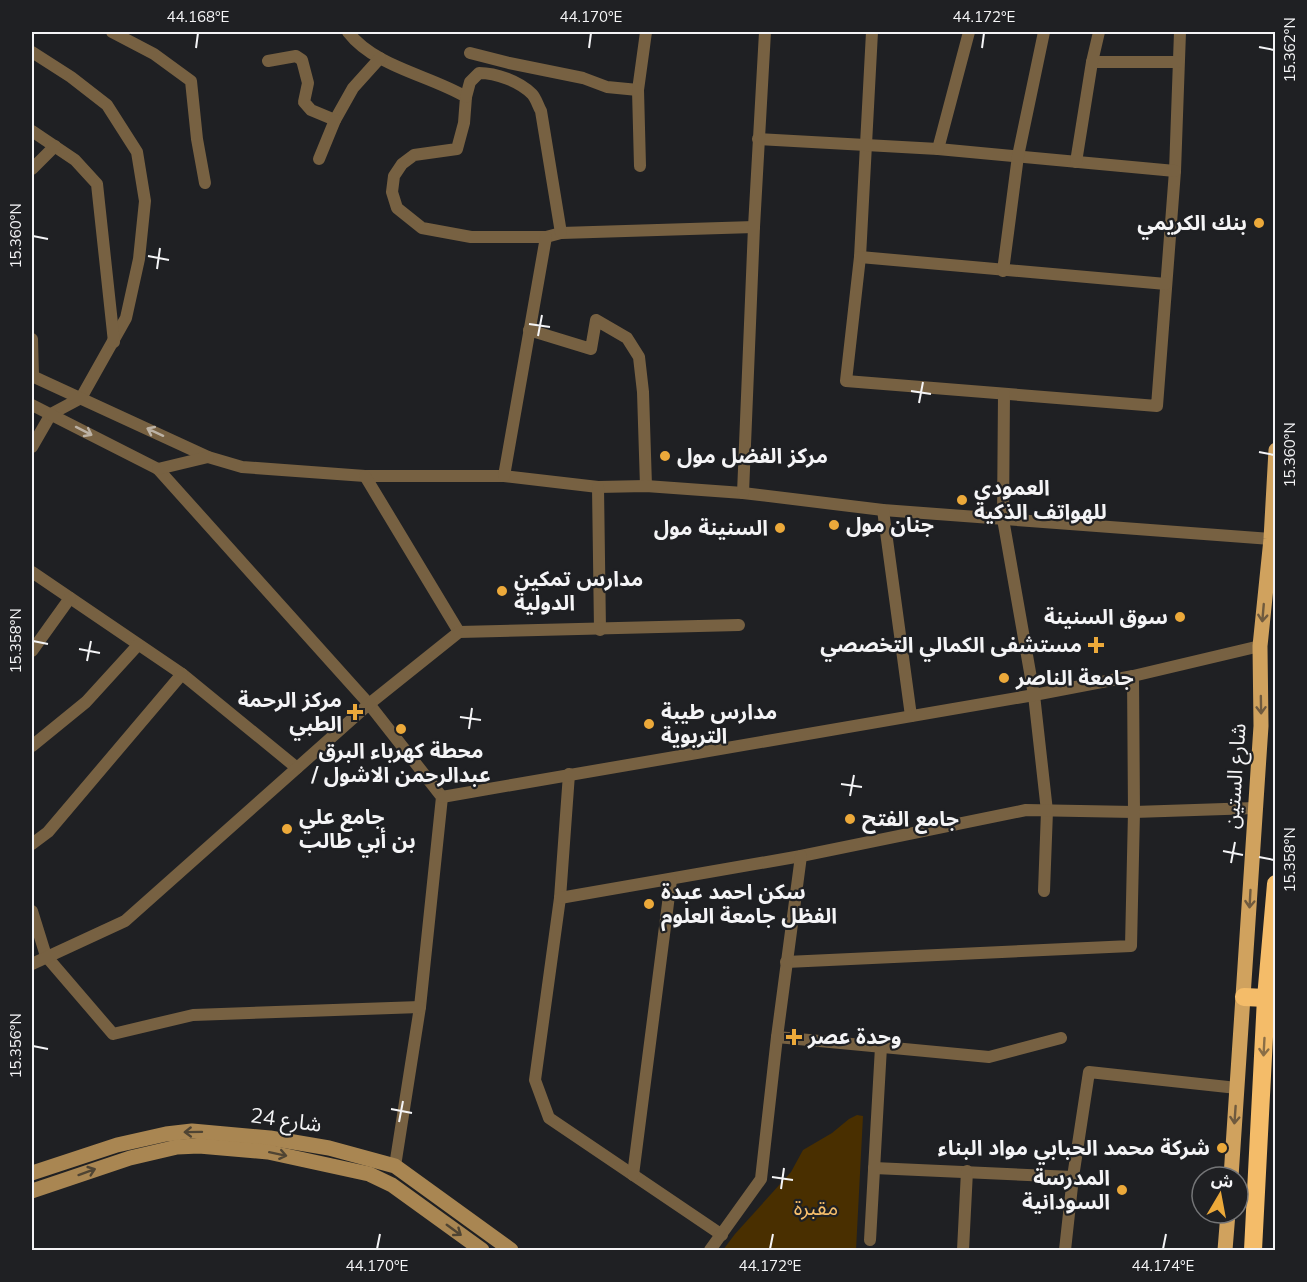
<svg xmlns="http://www.w3.org/2000/svg" width="1307" height="1282" font-family="Mulish,'Noto Sans Arabic',sans-serif">
  <rect width="100%" height="100%" fill="#1f2023"/>
  <path fill="#492f00" d="M 857,1115 L 863,1116 L 856,1250 L 723,1250 L 735,1234 L 791,1172 L 803,1150 L 832,1133 L 849,1119 Z"/>
  <g fill="none" stroke-linecap="round" stroke-linejoin="round">
    <g stroke="#776142" stroke-width="12">
      <path d="M 112,32 L 154,54 L 191,81 L 197,139 L 205,183"/>
      <path d="M 348,32 C 375,67 429,75 466,97 L 464,123 L 457,149 L 414,155 L 402,164 L 394,176 L 392,192 L 397,208 L 422,228 L 471,237 L 546,237 L 561,233 L 754,227"/>
      <path d="M 872,32 L 860,257 L 846,381 L 1157,406 L 1175,171 L 1180,32"/>
      <path d="M 32,52 L 71,77 L 107,105 L 137,152 L 145,201 L 139,259 L 126,318 L 81,398 L 51,414 L 32,447"/>
      <path d="M 470,53 L 509,63 L 583,78 L 607,87 L 638,90"/>
      <path d="M 268,61 L 296,56 L 302,60 L 308,83 L 304,102 L 311,110 L 335,120 L 353,88 L 380,58"/>
      <path d="M 1092,62 L 1178,62"/>
      <path d="M 466,97 L 470,82 L 479,73 C 496,73 519,81 532,94 C 536,98 538,106 541,111 L 561,233"/>
      <path d="M 32,131 L 75,160 L 97,184 L 114,342"/>
      <path d="M 758,139 L 938,149 L 1175,171"/>
      <path d="M 938,149 L 969,32"/>
      <path d="M 319,159 L 335,120"/>
      <path d="M 1076,162 L 1092,62 L 1099,32"/>
      <path d="M 640,166 L 638,90 L 646,32"/>
      <path d="M 32,169 L 55,146"/>
      <path d="M 860,257 L 1166,284"/>
      <path d="M 1003,271 L 1018,156 L 1044,32"/>
      <path d="M 529,330 L 591,349 L 596,320 L 627,338 L 639,357 L 643,392 L 646,486"/>
      <path d="M 32,339 L 33,377"/>
      <path d="M 32,376 L 208,457 L 242,467 L 365,476 L 504,476 L 598,487 L 646,486 L 743,493 L 883,510 L 1271,539"/>
      <path d="M 1004,394 L 1003,519 L 1034,695 L 1047,811 L 1044,891"/>
      <path d="M 32,405 L 158,469 L 369,704 L 442,797 L 420,1007 L 395,1166"/>
      <path d="M 158,469 L 208,457"/>
      <path d="M 365,476 L 459,632"/>
      <path d="M 504,476 L 546,237"/>
      <path d="M 598,487 L 600,630"/>
      <path d="M 743,493 L 754,227 L 765,32"/>
      <path d="M 883,510 L 911,716"/>
      <path d="M 32,572 L 182,674 L 297,768"/>
      <path d="M 32,651 L 70,598"/>
      <path d="M 32,746 L 86,702 L 138,645"/>
      <path d="M 569,774 L 560,898 L 535,1080 L 549,1118 L 722,1235"/>
      <path d="M 442,797 L 1034,695 L 1133,676 L 1260,646"/>
      <path d="M 32,844 L 48,832 L 182,674"/>
      <path d="M 560,898 L 801,856 L 1026,810 L 1134,812 L 1255,808"/>
      <path d="M 32,911 L 46,956 L 113,1034 L 193,1015 L 420,1007"/>
      <path d="M 786,962 L 1131,946 L 1134,812 L 1133,676"/>
      <path d="M 32,964 L 125,921 L 369,704 L 459,632 L 739,625"/>
      <path d="M 777,1037 L 989,1057 L 1061,1038"/>
      <path d="M 874,1168 L 1073,1177"/>
      <path d="M 633,1175 L 671,880"/>
      <path d="M 870,1240 L 881,1047"/>
      <path d="M 710,1250 L 761,1179 L 777,1037 L 801,856"/>
      <path d="M 963,1250 L 967,1171"/>
      <path d="M 1065,1250 L 1073,1177 L 1089,1072 L 1237,1088"/>
    </g>
    <g stroke="#a98652" stroke-width="15">
      <path d="M 32,1173 L 117,1145 L 166,1134 L 192,1131 L 270,1138 L 329,1148 L 395,1166 L 511,1250"/>
      <path d="M 32,1191 L 130,1158 L 177,1147 L 199,1146 L 268,1152 L 369,1174 L 392,1185 L 482,1250"/>
    </g>
    <g stroke="#d0a25e" stroke-width="15">
      <path d="M 1231,1177 L 1261,726 L 1260,646 L 1271,539 L 1276,450"/>
      <path d="M 1225,1250 L 1228,1213"/>
    </g>
    <g stroke="#f4bc69" stroke-width="18">
      <path d="M 1244,997 L 1266,998"/>
      <path d="M 1253,1250 L 1266,998 L 1276,884"/>
    </g>
  </g>
  <defs><path id="oneway-shaft" d="M-6 0H5M1.5-3L5.5 0L1.5 3" fill="none" stroke-width="1.6" stroke-linecap="round" stroke-linejoin="round" transform="scale(1.5)"/></defs>
  <g stroke="#bcb2a5">
    <use href="#oneway-shaft" transform="translate(84 431) rotate(27)"/>
    <use href="#oneway-shaft" transform="translate(155 432) rotate(-155)"/>
  </g>
  <g stroke="#6f5a3e">
    <use href="#oneway-shaft" transform="translate(1263 613) rotate(95)"/>
    <use href="#oneway-shaft" transform="translate(1261 705) rotate(89)"/>
    <use href="#oneway-shaft" transform="translate(1250 899) rotate(93)"/>
    <use href="#oneway-shaft" transform="translate(1235 1115) rotate(94)"/>
  </g>
  <use stroke="#8a6e46" href="#oneway-shaft" transform="translate(1264 1047) rotate(93)"/>
  <g stroke="#4f4433">
    <use href="#oneway-shaft" transform="translate(193 1132) rotate(179)"/>
    <use href="#oneway-shaft" transform="translate(278 1154) rotate(12)"/>
    <use href="#oneway-shaft" transform="translate(87 1172) rotate(-20)"/>
    <use href="#oneway-shaft" transform="translate(454 1230) rotate(36)"/>
  </g>
  <path fill="none" stroke="#f4f4f6" stroke-width="2" d="M 1259,47 L 1274,50M 196,48 L 198,33M 589,48 L 591,33M 982,48 L 984,33M 33,236 L 48,239M 148,256 L 169,260M 157,269 L 160,248M 529,324 L 550,327M 538,336 L 542,315M 911,391 L 931,394M 919,403 L 923,382M 1259,452 L 1274,455M 33,641 L 48,644M 79,649 L 100,653M 87,661 L 91,641M 460,717 L 481,720M 469,729 L 472,708M 841,784 L 862,787M 850,796 L 854,775M 1223,851 L 1243,855M 1259,857 L 1274,860M 1231,863 L 1235,842M 33,1046 L 48,1049M 391,1109 L 412,1113M 399,1122 L 403,1101M 772,1177 L 793,1180M 781,1189 L 784,1168M 377,1249 L 380,1234M 770,1249 L 773,1234M 1163,1249 L 1166,1234"/>
  <g fill="#eca93a" stroke="#1f2023" stroke-width="2">
    <circle cx="1259" cy="223" r="6"/>
    <circle cx="665" cy="456" r="6"/>
    <circle cx="962" cy="500" r="6"/>
    <circle cx="834" cy="525" r="6"/>
    <circle cx="780" cy="528" r="6"/>
    <circle cx="502" cy="591" r="6"/>
    <circle cx="1180" cy="617" r="6"/>
    <path d="M1093 636h6v6h6v6h-6v6h-6v-6h-6v-6h6z"/>
    <circle cx="1004" cy="678" r="6"/>
    <path d="M352 703h6v6h6v6h-6v6h-6v-6h-6v-6h6z"/>
    <circle cx="649" cy="724" r="6"/>
    <circle cx="401" cy="729" r="6"/>
    <circle cx="850" cy="819" r="6"/>
    <circle cx="287" cy="829" r="6"/>
    <circle cx="649" cy="904" r="6"/>
    <path d="M791 1028h6v6h6v6h-6v6h-6v-6h-6v-6h6z"/>
    <circle cx="1222" cy="1148" r="6"/>
    <circle cx="1122" cy="1190" r="6"/>
  </g>
  <g text-anchor="middle" stroke-width="4.5" stroke-linejoin="round" paint-order="stroke">
    <g font-size="21" font-weight="bold" fill="#f4f4f6" stroke="#1f2023" text-anchor="start">
      <text x="1247" y="230" text-anchor="end">بنك الكريمي</text>
      <text x="677" y="463">مركز الفضل مول</text>
      <text x="974" y="495">العمودي<tspan x="974" dy="24">للهواتف الذكية</tspan></text>
      <text x="846" y="532">جنان مول</text>
      <text x="768" y="535" text-anchor="end">السنينة مول</text>
      <text x="514" y="586">مدارس تمكين<tspan x="514" dy="24">الدولية</tspan></text>
      <text x="1168" y="624" text-anchor="end">سوق السنينة</text>
      <text x="1082" y="652" text-anchor="end">مستشفى الكمالي التخصصي</text>
      <text x="1016" y="685">جامعة الناصر</text>
      <text x="342" y="707" text-anchor="end">مركز الرحمة<tspan x="342" dy="24">الطبي</tspan></text>
      <text x="661" y="719">مدارس طيبة<tspan x="661" dy="24">التربوية</tspan></text>
      <text x="401" y="758" text-anchor="middle">محطة كهرباء البرق<tspan x="401" dy="24">/ عبدالرحمن الاشول</tspan></text>
      <text x="299" y="824">جامع علي<tspan x="299" dy="24">بن أبي طالب</tspan></text>
      <text x="862" y="826">جامع الفتح</text>
      <text x="661" y="899">سكن احمد عبدة<tspan x="661" dy="24">الفظل جامعة العلوم</tspan></text>
      <text x="808" y="1044">وحدة عصر</text>
      <text x="1210" y="1155" text-anchor="end">شركة محمد الحبابي مواد البناء</text>
      <text x="1110" y="1185" text-anchor="end">المدرسة<tspan x="1110" dy="24">السودانية</tspan></text>
    </g>
    <g font-size="21" fill="#f4f4f6" stroke="#1f2023">
      <text transform="translate(1235 776) rotate(-86)" y="7">شارع الستين</text>
      <text transform="translate(286 1120) rotate(8)" y="7">شارع 24</text>
    </g>
    <g font-size="21" fill="#f6be6b" stroke="#1f2023">
      <text x="816" y="1215">مقبرة</text>
    </g>
  </g>
  <rect width="1307" height="1282" fill="none" stroke="#1f2023" stroke-width="66"/>
  <g transform="translate(1220 1195) rotate(10)"><circle r="28" fill="#1f2023" stroke="#747577" stroke-width="1.5"/>
  <path d="M0-4.5L10 22L0 15L-10 22Z" fill="#eca93a"/>
  <text y="-9" font-size="16" font-weight="bold" text-anchor="middle" fill="#f4f4f6">ش</text>
  </g>
  <rect x="33" y="33" width="1241" height="1216" fill="none" stroke="#f4f4f6" stroke-width="2"/>
  <g font-size="15" text-anchor="middle" fill="#f4f4f6">
    <text x="198" y="22">44.168°E</text>
    <text x="591" y="22">44.170°E</text>
    <text x="984" y="22">44.172°E</text>
    <text transform="translate(1290 50) rotate(-90)" y="5">15.362°N</text>
    <text transform="translate(16 236) rotate(-90)" y="5">15.360°N</text>
    <text transform="translate(1290 455) rotate(-90)" y="5">15.360°N</text>
    <text transform="translate(16 641) rotate(-90)" y="5">15.358°N</text>
    <text transform="translate(1290 860) rotate(-90)" y="5">15.358°N</text>
    <text transform="translate(16 1046) rotate(-90)" y="5">15.356°N</text>
    <text x="377" y="1271">44.170°E</text>
    <text x="770" y="1271">44.172°E</text>
    <text x="1163" y="1271">44.174°E</text>
  </g>
</svg>
